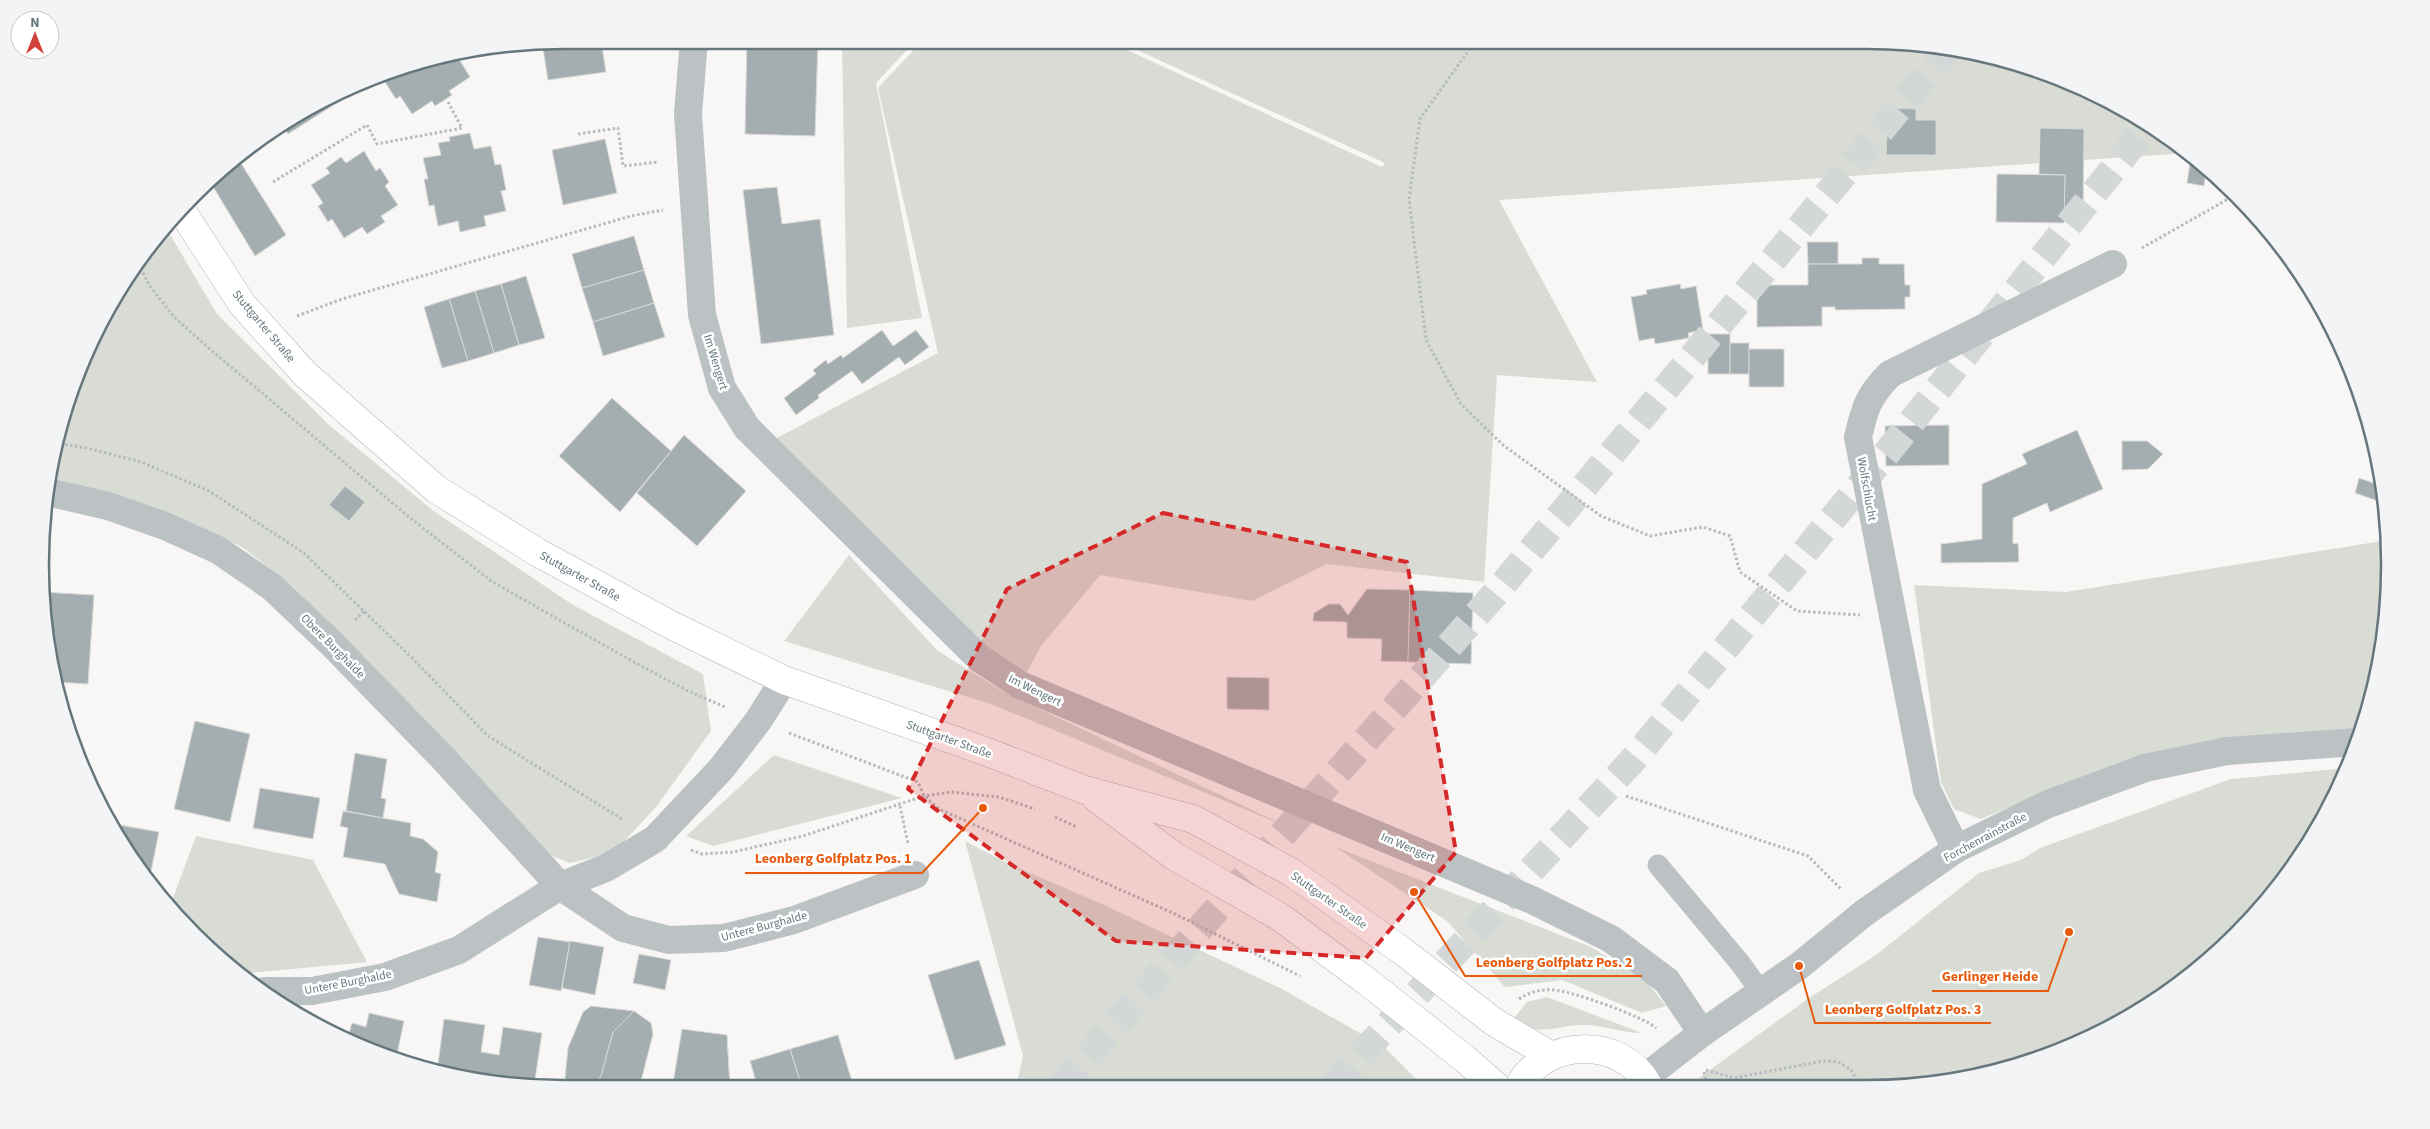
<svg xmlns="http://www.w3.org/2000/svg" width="2430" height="1129" font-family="'Source Sans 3',sans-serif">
  <rect width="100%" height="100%" fill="#f8f7f5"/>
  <g fill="#d8dcd5">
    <path d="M 842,40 L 916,40 L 876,83 L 922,318 L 847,328 Z"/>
    <path d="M 923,40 L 1105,40 L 1382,167 L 1385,163 L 1115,40 L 1866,40 C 1899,43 1936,43 1968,50 C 2047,68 2125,102 2187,153 L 1499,200 L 1597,382 L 1497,375 L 1484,582 L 1327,564 L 1252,601 L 1100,575 L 1041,646 L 1020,685 L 771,441 L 938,353 L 878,88 Z"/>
    <path d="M 165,226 L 217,314 L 329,425 L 435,512 L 573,605 L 703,674 L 711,731 L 656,807 L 613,853 L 570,863 L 539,851 L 291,585 L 242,547 L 194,524 L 124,497 L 48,478 L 50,462 L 68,396 L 110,303 Z"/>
    <path d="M 2388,540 L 2390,564 L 2380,667 L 2360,731 L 2040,795 L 1981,819 L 1954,809 L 1941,782 L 1914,585 L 2066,592 Z"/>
    <path d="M 849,555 L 938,651 L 1002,691 L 1290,828 L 991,704 L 784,641 Z"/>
    <path d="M 774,755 L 902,798 L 713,846 L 686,836 Z"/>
    <path d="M 2349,768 L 2282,884 L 2185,980 L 2066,1049 L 1934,1084 L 1692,1085 L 1692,1083 L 1809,998 L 1876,955 L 1979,873 L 2021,860 L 2040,848 L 2231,779 Z"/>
    <path d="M 196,836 L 313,860 L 367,962 L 239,974 L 219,959 L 169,909 Z"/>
    <path d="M 965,841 L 1009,864 L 1102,904 L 1280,988 L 1383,1046 L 1423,1086 L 1016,1088 L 1023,1056 Z"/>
    <path d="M 1335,847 L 1591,947 L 1646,981 L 1666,1006 L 1642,1013 L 1562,980 L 1505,987 L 1447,921 Z"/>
    <path d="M 1547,997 L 1642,1033 C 1623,1033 1606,1026 1588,1025 C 1553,1024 1548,1038 1511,1022 L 1527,1002 Z"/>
  </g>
  <g fill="#a4aeb1" stroke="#d9d9d7">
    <path d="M 564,40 L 601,40 L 606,72 L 548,80 L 542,42 Z"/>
    <path d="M 747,40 L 818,40 L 815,136 L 745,134 Z"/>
    <path d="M 464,50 L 467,54 L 459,59 L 470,77 L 449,91 L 452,95 L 435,106 L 432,101 L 412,114 L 400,96 L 396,99 L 381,76 L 396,68 Z"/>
    <path d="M 340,93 L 343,99 L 288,134 L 282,125 L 303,110 Z"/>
    <path d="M 1880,108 L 1916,109 L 1916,120 L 1936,120 L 1936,155 L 1886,155 L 1887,131 L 1879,131 Z"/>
    <path d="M 2040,128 L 2084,129 L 2083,214 L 2064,214 L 2065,175 L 2039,174 Z"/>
    <path d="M 470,133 L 474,149 L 491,146 L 495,165 L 501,164 L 506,190 L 501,191 L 506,211 L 484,216 L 486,226 L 460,232 L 458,221 L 438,226 L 434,205 L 429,206 L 424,179 L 428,179 L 423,158 L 441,155 L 438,143 L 450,141 L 449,137 Z"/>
    <path d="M 605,139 L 617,193 L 563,205 L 552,150 Z"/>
    <path d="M 364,151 L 376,171 L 380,168 L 389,182 L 385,186 L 398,205 L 381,216 L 385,222 L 367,234 L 362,227 L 344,238 L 332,219 L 328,222 L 318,206 L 323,203 L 311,185 L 330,173 L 326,168 L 341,157 L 346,163 Z"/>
    <path d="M 2191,156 L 2206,169 L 2204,186 L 2187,183 Z"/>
    <path d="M 237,157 L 286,235 L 255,256 L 209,180 Z"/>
    <path d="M 1997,174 L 2065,175 L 2064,223 L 1996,222 Z"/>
    <path d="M 777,187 L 782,224 L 820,219 L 834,335 L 761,344 L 743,190 Z"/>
    <path d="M 634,236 L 644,270 L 582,288 L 572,254 Z"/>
    <path d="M 1807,242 L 1838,242 L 1838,264 L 1808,264 Z"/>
    <path d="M 1862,258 L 1879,258 L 1879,264 L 1904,264 L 1905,285 L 1910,285 L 1910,297 L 1905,297 L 1905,309 L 1835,310 L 1835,307 L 1822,307 L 1822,326 L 1757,327 L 1757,285 L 1808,285 L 1808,264 L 1862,264 Z"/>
    <path d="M 644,270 L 654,303 L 593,322 L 582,288 Z"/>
    <path d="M 526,276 L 545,338 L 519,345 L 501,284 Z"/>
    <path d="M 501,284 L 519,345 L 494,353 L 475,291 Z"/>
    <path d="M 1680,284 L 1681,289 L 1696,286 L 1703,330 L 1688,333 L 1689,338 L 1655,344 L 1654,338 L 1639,341 L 1631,297 L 1647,294 L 1646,290 Z"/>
    <path d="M 475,291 L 494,353 L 468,361 L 449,299 Z"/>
    <path d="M 449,299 L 468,361 L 442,368 L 424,307 Z"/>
    <path d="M 654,303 L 665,337 L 603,356 L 593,322 Z"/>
    <path d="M 882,330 L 893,346 L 916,330 L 929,347 L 905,365 L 899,357 L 862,384 L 852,371 L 818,395 L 819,398 L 796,415 L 784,398 L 816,374 L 813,370 L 826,360 L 828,364 L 841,355 L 843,358 Z"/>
    <rect x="1708" y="334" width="22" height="40"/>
    <rect x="1730" y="343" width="19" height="31"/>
    <rect x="1749" y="349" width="35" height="38"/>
    <path d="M 612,398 L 671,451 L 620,512 L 559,456 Z"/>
    <path d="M 1949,425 L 1949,465 L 1886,466 L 1885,426 Z"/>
    <path d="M 2077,430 L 2103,489 L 2050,512 L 2047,503 L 2013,518 L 2013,544 L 2018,543 L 2019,562 L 1941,563 L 1941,544 L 1982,539 L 1982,484 L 2027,464 L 2022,454 Z"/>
    <path d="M 684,435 L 746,491 L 697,546 L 637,493 Z"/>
    <path d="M 2122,441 L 2147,441 L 2163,454 L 2148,469 L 2122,470 Z"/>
    <path d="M 2359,478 L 2382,486 L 2378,501 L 2355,493 Z"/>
    <path d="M 345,486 L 365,502 L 349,521 L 329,505 Z"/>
    <path d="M 1367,589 L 1410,590 L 1408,662 L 1381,661 L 1382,639 L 1347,638 L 1347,622 L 1313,621 L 1314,613 L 1329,604 L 1340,604 L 1348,615 Z"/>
    <path d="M 1410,590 L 1473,593 L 1471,664 L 1408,662 Z"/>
    <path d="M 42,592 L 94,595 L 88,684 L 56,682 L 45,633 Z"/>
    <path d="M 1227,677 L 1269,678 L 1269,710 L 1227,709 Z"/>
    <path d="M 195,721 L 250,734 L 230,822 L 174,809 Z"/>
    <path d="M 355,753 L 387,759 L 381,798 L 386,799 L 383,818 L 346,811 Z"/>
    <path d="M 260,788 L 320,798 L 313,839 L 253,828 Z"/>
    <path d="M 343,811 L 411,823 L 410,836 L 423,839 L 438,852 L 435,872 L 441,874 L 437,902 L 399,894 L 385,864 L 343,857 L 348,828 L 340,826 Z"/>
    <path d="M 114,824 L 159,832 L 149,881 L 113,831 Z"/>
    <path d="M 538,937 L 570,942 L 561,991 L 529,985 Z"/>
    <path d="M 570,941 L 604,947 L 595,995 L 562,988 Z"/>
    <path d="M 639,954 L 671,960 L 665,990 L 633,983 Z"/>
    <path d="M 979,960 L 1006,1045 L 955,1060 L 928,975 Z"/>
    <path d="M 591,1006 L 634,1011 L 613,1032 L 601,1076 L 595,1084 L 587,1089 L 577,1089 L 565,1078 L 568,1048 L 583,1012 Z"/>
    <path d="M 634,1011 L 651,1023 L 653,1034 L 639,1089 L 599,1089 L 595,1084 L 601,1076 L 613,1032 Z"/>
    <path d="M 369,1013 L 404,1021 L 396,1059 L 364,1049 L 347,1041 L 352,1023 L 366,1027 Z"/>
    <path d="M 444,1019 L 485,1025 L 481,1052 L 499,1055 L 503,1027 L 542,1033 L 534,1086 L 462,1079 L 437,1071 Z"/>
    <path d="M 682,1029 L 727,1035 L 730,1088 L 672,1089 Z"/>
    <path d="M 838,1035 L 854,1088 L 802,1088 L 790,1049 Z"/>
    <path d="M 790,1049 L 802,1088 L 758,1088 L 750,1061 Z"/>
  </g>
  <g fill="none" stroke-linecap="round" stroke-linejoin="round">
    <g stroke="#d3d7d7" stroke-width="28" stroke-dasharray="28 14" stroke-linecap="butt">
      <path d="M 1332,1086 L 1632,761 L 1890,449 L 2149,124"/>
      <path d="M 1060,1087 L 1495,594 L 1949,48"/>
    </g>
    <g stroke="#b1b8bb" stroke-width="29">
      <g id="secondary">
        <path d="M 180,208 L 242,304 L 305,374 L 436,489 L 537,552 L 671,625 L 784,680 L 990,753 L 1085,790 L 1193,819 L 1291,872 L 1401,950 L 1494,1022 L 1550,1055"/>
        <path d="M 1096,798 L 1174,856 L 1280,917 L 1369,983 L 1465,1059 L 1496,1086"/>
        <path d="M 1519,1086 C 1545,1038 1622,1036 1648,1085"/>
      </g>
    </g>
    <g stroke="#b7bbbd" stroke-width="3" stroke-dasharray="2.5 2.5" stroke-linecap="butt">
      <path d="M 1476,40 L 1420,119 L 1409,199 L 1426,340 L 1461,404 L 1503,445 L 1601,516 L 1650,536 L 1703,527 L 1730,536 L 1740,572 L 1797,611 L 1860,615"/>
      <path d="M 578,134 L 618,128 L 623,166 L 658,162"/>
      <path d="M 273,182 L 367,125 L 377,144 L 462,128 L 448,102"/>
      <path d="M 2142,248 L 2237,194"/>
      <path d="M 138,264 L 150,286 L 174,317 L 211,350 L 409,517 L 491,581 L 623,656 L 688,691 L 727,708"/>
      <path d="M 297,316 L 342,299 L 631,216 L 663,210"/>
      <path d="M 55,443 L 87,448 L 141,462 L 209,491 L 304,553 L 412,658 L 488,736 L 622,819"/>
      <path d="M 58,460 L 59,443"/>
      <path d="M 355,620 L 364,611"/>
      <path d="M 789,733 L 918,782 L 924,796 L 939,809 L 1175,914 L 1300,976"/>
      <path d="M 1626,796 L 1808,856 L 1841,889"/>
      <path d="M 900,806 L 908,844"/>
      <path d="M 1055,817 L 1077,827"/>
      <path d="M 691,850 L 702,854 L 733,852 L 803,836 L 924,796 L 951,792 L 999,797 L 1035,809"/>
      <path d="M 1519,999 C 1530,992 1540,989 1553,990 C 1569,990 1645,1017 1656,1028"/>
      <path d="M 1706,1070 L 1734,1078 L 1823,1061 L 1838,1062 L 1851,1070 L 1860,1085"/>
      <path d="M 1704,1072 L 1707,1085"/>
    </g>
    <path stroke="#bcc2c4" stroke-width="21" d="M 1658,865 L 1740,963 L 1761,992"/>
    <g stroke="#bcc2c4" stroke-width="28">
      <path d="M 694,40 L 688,114 L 702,315 L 722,388 L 747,428 L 979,658 L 1020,685 L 1532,900 L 1611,939 L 1667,981 L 1702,1033"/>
      <path d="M 47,492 L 108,506 L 165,526 L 218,550 L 272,587 L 331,643 L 443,758 L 560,886 L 623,928 L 669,940 L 724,938 L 794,920 L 915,875"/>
      <path d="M 1956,849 L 1927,790 L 1858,437 C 1865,408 1868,396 1890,374 L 2113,264"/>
      <path d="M 264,991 L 312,991 L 385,977 L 459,950 L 560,886 L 606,868 L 655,839 L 721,769 L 758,721 L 784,680"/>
      <path d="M 1644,1078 L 1702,1033 L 1799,966 L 1864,913 L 1956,849 L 2048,804 L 2145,768 L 2227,751 L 2357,742"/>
    </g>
    <use href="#secondary" stroke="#fff" stroke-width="28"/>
  </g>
  <path fill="#d62828" fill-opacity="0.2" stroke="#d62828" stroke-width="4" stroke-dasharray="10 6" stroke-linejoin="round" d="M 1163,513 L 1407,562 L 1456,852 L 1366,958 L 1116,941 L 908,789 L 1007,589 Z"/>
  <g text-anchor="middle" stroke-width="5" stroke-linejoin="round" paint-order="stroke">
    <g font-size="12" fill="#65777d" stroke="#fff">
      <text transform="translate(264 326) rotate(50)" y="4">Stuttgarter Straße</text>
      <text transform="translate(716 362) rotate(73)" y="4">Im Wengert</text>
      <text transform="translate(1867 489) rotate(80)" y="4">Wolfschlucht</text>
      <text transform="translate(580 576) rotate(29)" y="4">Stuttgarter Straße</text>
      <text transform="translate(333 646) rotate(45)" y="4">Obere Burghalde</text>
      <text transform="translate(1035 690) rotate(26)" y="4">Im Wengert</text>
      <text transform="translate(949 739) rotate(20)" y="4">Stuttgarter Straße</text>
      <text transform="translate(1985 837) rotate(-28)" y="4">Forchenrainstraße</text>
      <text transform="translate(1408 847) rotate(23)" y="4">Im Wengert</text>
      <text transform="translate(1329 900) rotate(35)" y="4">Stuttgarter Straße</text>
      <text transform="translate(764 926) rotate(-15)" y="4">Untere Burghalde</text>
      <text transform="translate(348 982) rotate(-11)" y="4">Untere Burghalde</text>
    </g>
  </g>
  <path d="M0 0H2430V1129H0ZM564 49H1866A515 515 0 0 1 2381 564V565A515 515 0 0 1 1866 1080H564A515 515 0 0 1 49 565V564A515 515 0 0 1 564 49Z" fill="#f3f4f5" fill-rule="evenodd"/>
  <path fill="none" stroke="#65777d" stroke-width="2.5" d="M564 49H1866A515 515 0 0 1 2381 564V565A515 515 0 0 1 1866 1080H564A515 515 0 0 1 49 565V564A515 515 0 0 1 564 49Z"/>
  <path fill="none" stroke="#e8590c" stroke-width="2" d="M983 808L922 873H745M1414 892L1465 976H1642M2069 932L2048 991H1932M1799 966L1815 1023H1991"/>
  <g fill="#e8590c" stroke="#fff" stroke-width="2">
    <circle cx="983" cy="808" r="5"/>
    <circle cx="1414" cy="892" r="5"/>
    <circle cx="2069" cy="932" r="5"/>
    <circle cx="1799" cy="966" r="5"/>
  </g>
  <g font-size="14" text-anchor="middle" font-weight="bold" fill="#e8590c" stroke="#fff" stroke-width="5" stroke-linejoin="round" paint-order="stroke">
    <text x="833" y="863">Leonberg Golfplatz Pos. 1</text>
    <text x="1554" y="967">Leonberg Golfplatz Pos. 2</text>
    <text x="1990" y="981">Gerlinger Heide</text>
    <text x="1903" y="1014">Leonberg Golfplatz Pos. 3</text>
  </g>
  <g transform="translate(35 35)"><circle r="24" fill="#ffffff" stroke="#c1c9cb"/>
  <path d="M0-4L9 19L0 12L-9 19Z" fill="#d34239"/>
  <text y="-8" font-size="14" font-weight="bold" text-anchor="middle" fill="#65777d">N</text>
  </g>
</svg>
